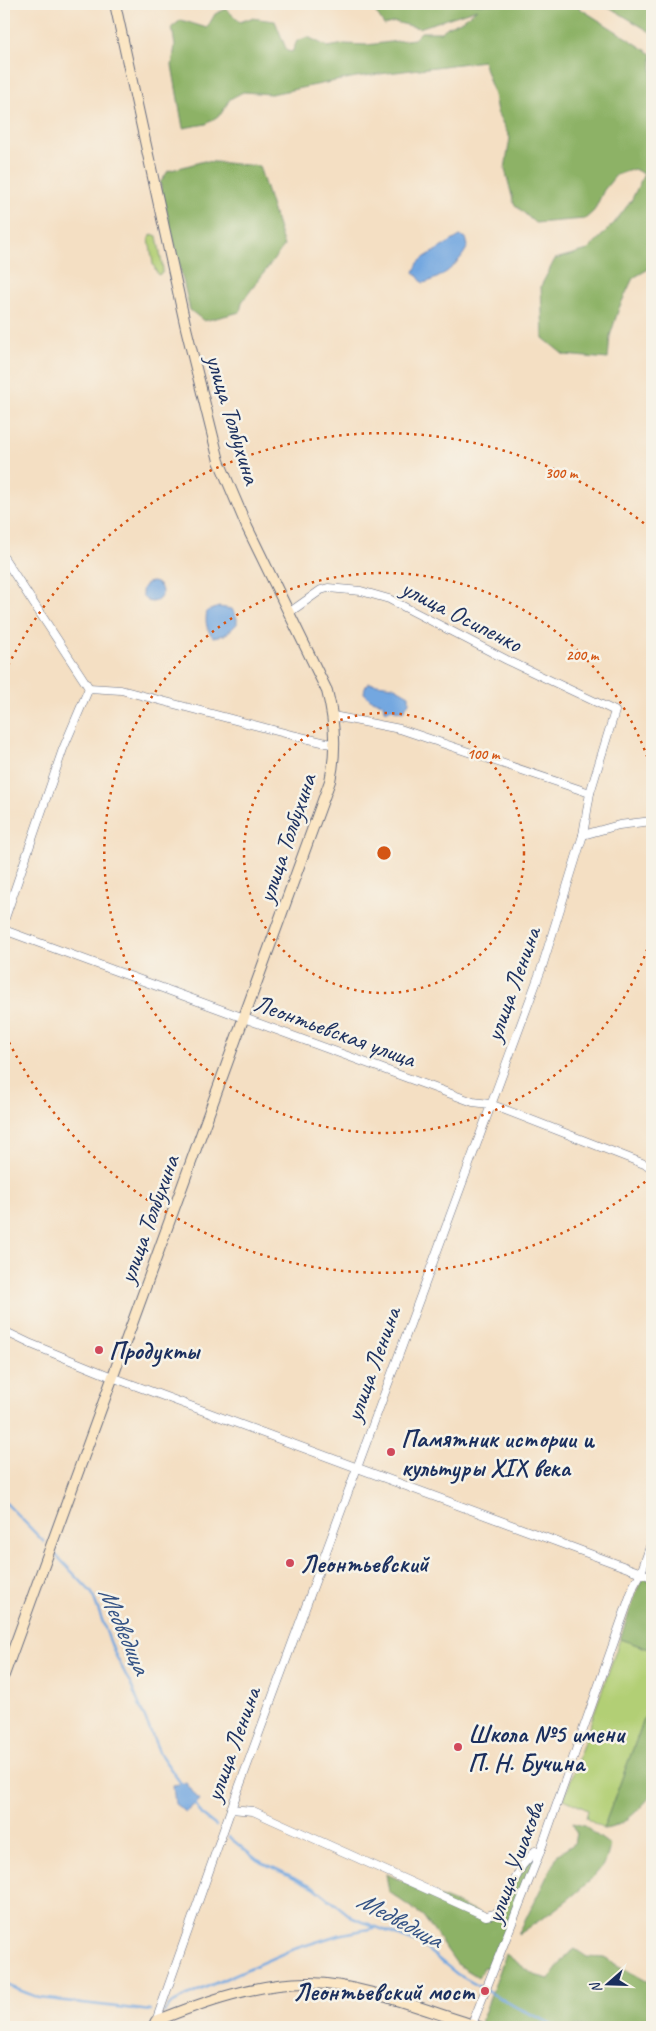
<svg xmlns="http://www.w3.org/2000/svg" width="656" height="2031" font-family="Caveat,sans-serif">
  <rect width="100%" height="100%" fill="#f7f3e8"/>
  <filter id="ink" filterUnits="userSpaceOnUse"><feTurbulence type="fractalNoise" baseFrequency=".02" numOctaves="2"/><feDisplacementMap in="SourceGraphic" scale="10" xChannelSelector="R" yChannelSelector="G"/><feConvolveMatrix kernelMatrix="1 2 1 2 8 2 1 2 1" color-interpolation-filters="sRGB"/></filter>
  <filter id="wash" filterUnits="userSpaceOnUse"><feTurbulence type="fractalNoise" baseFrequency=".0096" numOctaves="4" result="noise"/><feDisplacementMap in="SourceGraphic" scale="20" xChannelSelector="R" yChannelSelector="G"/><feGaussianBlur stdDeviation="1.12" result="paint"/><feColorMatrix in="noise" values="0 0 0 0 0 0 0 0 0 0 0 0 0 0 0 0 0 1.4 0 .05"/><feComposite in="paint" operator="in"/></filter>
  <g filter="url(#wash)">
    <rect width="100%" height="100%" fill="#f4dfc3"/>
    <g fill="#b2cf75" stroke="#667f6a">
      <path d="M 152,234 L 157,236 L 163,269 L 162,273 L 158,275 L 153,264 L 149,239 Z"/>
      <path d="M 620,1639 L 652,1650 L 652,1698 L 603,1829 L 586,1818 L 588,1810 L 564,1799 Z"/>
    </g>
    <g fill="#8db266" stroke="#547062">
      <path d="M 373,4 L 573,4 L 652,54 L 652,267 L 633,278 L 619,308 L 610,336 L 608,359 L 564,355 L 543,338 L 541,286 L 555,259 L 588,250 L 615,222 L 631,201 L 644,174 L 634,169 L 616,175 L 604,190 L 594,211 L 585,219 L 535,223 L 514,204 L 505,169 L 510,138 L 497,112 L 494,95 L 483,61 L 356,77 L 271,94 L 243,92 L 230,99 L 221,114 L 206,124 L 183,128 L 172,65 L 175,46 L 172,27 L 181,20 L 207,28 L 215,14 L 226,9 L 240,22 L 251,18 L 275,21 L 287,51 L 292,52 L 297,41 L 308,37 L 328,47 L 344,44 L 367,45 L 414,39 L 421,32 L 441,32 L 449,26 L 463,20 L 477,9 L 419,28 L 395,22 L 384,25 L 373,8 Z"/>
      <path d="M 604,4 L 652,4 L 652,33 Z"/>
      <path d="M 204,161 L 259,166 L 284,246 L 242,302 L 240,312 L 204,321 L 190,310 L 160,183 L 168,171 Z"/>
      <path d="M 643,1578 L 652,1581 L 652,1650 L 620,1639 L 637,1590 Z"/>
      <path d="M 652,1698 L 652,1795 C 639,1809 623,1828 603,1829 Z"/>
      <path d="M 573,1823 L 584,1826 L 610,1845 C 609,1849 608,1855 606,1860 C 592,1886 543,1918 518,1935 L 558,1854 L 574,1844 L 576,1833 Z"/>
      <path d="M 537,1857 L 490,1969 L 484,1968 L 478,1977 L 457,1964 L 423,1916 L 389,1892 L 386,1874 L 491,1918 L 531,1858 Z"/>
      <path d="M 575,1949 L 587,1957 L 604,1958 L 652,1984 L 652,2027 L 497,2027 L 481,2022 L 506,1954 L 534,1975 L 549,1979 L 567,1955 Z"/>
    </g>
    <g fill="#73a7e0" stroke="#476b9f">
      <path d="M 460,236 L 466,238 L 468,246 C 460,263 442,279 423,283 L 414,272 L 418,263 L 425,257 Z"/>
      <circle cx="152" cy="592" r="10"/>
      <path d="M 219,607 L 232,609 L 237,618 L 237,624 L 225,635 L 213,637 C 206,630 205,621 207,611 Z"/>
      <path d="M 369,683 L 393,686 L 409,695 L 409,702 L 403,712 L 391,709 L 387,711 L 384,710 L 383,704 L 370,699 L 364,693 L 365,687 Z"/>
      <path d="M 186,1783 L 199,1800 L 186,1812 L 175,1804 L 173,1785 Z"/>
    </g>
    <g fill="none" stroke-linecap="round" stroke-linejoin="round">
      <g stroke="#73a7e0" stroke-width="2.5">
        <path d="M 4,1501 L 44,1542"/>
        <path d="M 56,1555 L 92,1593 L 114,1652 L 131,1685 L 160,1754 L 182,1785"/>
        <path d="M 194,1802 L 203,1816 L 216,1826"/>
        <path d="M 229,1837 L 257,1860 L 314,1887 L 353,1918 L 420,1944 L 457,1974 L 516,2007 L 558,2027"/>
        <path d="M 4,1984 L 39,1998 L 151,2011"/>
        <path d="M 164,2012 L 171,2004 L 202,1989 L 291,1950 L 338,1935 L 374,1928"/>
      </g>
    </g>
  </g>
  <g filter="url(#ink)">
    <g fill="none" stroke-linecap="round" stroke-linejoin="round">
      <g stroke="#676d81" stroke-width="9">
        <g id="street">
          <path d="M 4,558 L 89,688"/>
          <path d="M 89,688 L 121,690 L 292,735 L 335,745"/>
          <path d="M 333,716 L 400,729 L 590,793"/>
          <path d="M 583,835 L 619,825 L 652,821"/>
          <path d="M 4,921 L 63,749 L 89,688"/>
          <path d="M 4,930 L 473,1102 L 490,1104 L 652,1167"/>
          <path d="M 4,1331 L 31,1344 L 112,1377 L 652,1577"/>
          <path d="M 231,1809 L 253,1811 L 486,1916 L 495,1914 L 500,1909 L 522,1866 L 535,1851 L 540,1852"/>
          <path d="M 156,2021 L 231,1809 L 542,967 L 583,835 L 590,793 L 615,711 L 507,660 L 389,599 L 361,591 L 328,588 L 321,590 L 290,612"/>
          <path d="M 471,2027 L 540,1852 L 634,1585 L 641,1573 L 652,1541"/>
        </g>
      </g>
      <g stroke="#676d81" stroke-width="12">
        <g id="secondary">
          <path d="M 4,1675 L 330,781 C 337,750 335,721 327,691 L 247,527 L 219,461 L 186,328 L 115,4"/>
          <path d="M 153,2027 L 156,2021 C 203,2002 259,1982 311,1983 C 363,1984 429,2012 480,2027"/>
        </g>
      </g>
      <use href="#street" stroke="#fff" stroke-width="8"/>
      <use href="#secondary" stroke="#fbe6c4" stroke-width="10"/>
    </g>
  </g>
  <g fill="none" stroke="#d45514" stroke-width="2.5" stroke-dasharray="2.5 5">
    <circle cx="384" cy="853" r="140"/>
    <path d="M652 935A280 280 0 1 1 652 771"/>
    <path d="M651 1177A420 420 0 0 1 5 1034M5 672A420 420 0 0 1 651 529"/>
  </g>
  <g fill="#d1495b" stroke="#f7f3e8" stroke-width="2">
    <circle cx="99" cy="1350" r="5"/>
    <circle cx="391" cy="1452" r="5"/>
    <circle cx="290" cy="1563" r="5"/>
    <circle cx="458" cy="1747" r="5"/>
    <circle cx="485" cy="1991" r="5"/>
  </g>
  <g text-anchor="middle" stroke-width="5" stroke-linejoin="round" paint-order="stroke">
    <g font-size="25" fill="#1b2f5e" stroke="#f7f3e8">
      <text transform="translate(234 419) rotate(73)" y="9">улица Толбухина</text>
      <text transform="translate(462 615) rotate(27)" y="9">улица Осипенко</text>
      <text transform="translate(286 838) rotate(-71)" y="9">улица Толбухина</text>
      <text transform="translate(512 984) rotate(-70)" y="9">улица Ленина</text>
      <text transform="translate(335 1030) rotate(20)" y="9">Леонтьевская улица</text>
      <text transform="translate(148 1219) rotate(-70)" y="9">улица Толбухина</text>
      <text transform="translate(372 1364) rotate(-70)" y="9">улица Ленина</text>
      <text transform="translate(232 1744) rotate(-70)" y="9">улица Ленина</text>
      <text transform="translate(514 1862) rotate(-70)" y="9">улица Ушакова</text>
    </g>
    <g font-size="25" font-weight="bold" fill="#1b2f5e" stroke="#f7f3e8" text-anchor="start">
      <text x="109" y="1359">Продукты</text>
      <text x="401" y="1447">Памятник истории и<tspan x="401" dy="29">культуры XIX века</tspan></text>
      <text x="300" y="1572">Леонтьевский</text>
      <text x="468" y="1742">Школа №5 имени<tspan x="468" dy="29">П. Н. Бучина</tspan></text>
      <text x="475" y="2000" text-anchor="end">Леонтьевский мост</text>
    </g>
    <g font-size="26" font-style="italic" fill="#355385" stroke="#f7f3e8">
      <text transform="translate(125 1630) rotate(66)" y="9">Медведица</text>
      <text transform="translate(400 1919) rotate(28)" y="9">Медведица</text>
    </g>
  </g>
  <circle cx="384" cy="853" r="8" fill="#d45514" stroke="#f7f3e8" stroke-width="2.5"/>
  <g font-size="15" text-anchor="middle" font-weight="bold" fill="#d45514" stroke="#f7f3e8" stroke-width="5" stroke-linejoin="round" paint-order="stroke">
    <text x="561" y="478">300 m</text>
    <text x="582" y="660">200 m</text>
    <text x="483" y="759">100 m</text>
  </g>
  <rect width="656" height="2031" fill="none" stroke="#f7f3e8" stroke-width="20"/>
  <g transform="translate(608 1984) rotate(250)" stroke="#f7f3e8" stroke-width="4" paint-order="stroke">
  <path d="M0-4L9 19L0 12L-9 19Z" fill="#1b2f5e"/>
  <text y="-8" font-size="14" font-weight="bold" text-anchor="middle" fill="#1b2f5e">N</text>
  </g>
</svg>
